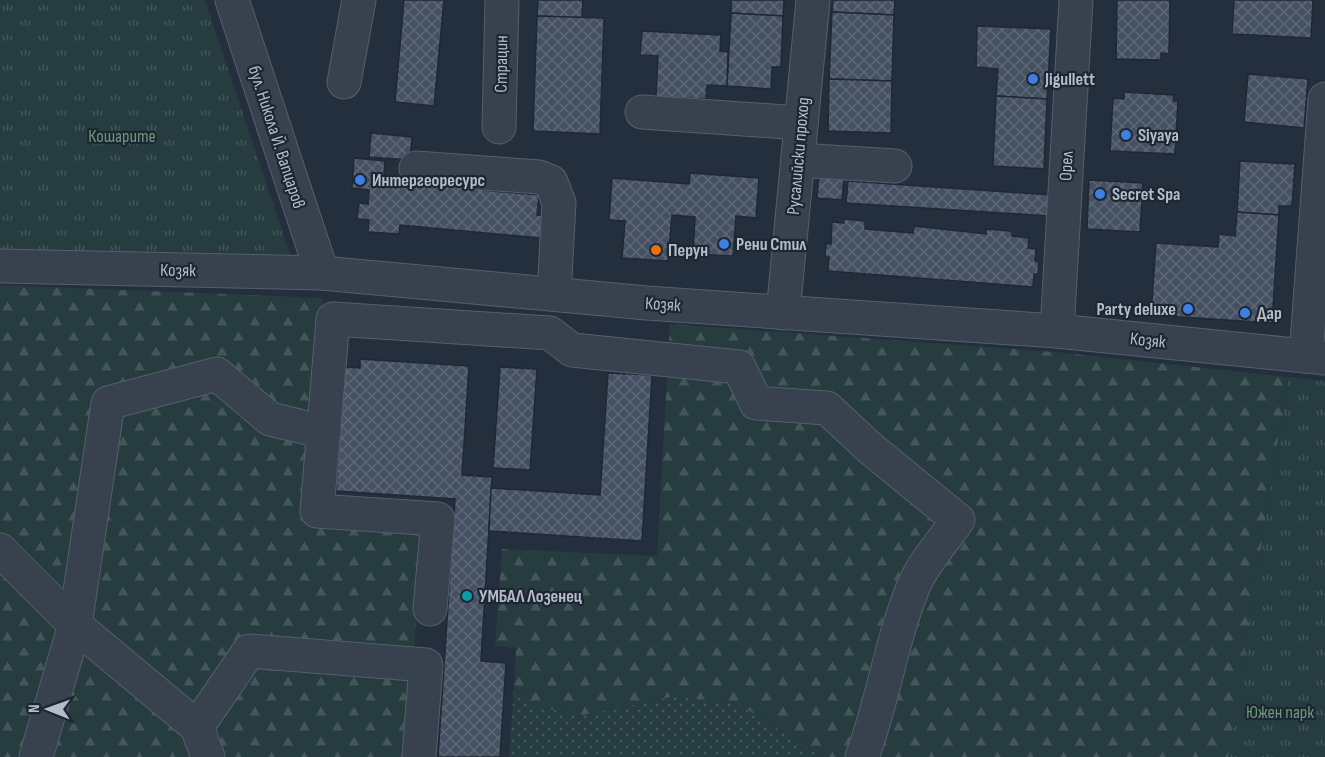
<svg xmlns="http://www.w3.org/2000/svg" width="1325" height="757" font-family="'Sofia Sans Condensed',sans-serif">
  <defs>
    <pattern id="grass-dots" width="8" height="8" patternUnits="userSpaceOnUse" patternTransform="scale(1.5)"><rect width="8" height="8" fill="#263c3f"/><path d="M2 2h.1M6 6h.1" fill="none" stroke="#435659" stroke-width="1.8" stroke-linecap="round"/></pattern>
    <pattern id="forest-firs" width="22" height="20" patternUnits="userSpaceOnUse" patternTransform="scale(1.5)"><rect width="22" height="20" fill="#263c3f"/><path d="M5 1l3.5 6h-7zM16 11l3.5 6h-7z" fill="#435659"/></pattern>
    <pattern id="park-tufts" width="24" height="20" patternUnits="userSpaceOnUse" patternTransform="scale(1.5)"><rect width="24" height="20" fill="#263c3f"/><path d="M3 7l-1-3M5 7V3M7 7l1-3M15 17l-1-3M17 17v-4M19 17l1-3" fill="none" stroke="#435659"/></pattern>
    <pattern id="building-cross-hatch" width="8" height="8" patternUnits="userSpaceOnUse" patternTransform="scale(1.5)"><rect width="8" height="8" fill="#455162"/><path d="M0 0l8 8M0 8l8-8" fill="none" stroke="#5d6877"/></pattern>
  </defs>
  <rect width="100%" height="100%" fill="#242f3e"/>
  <path fill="url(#grass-dots)" d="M 514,687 L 536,707 L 584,715 L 675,696 L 739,704 L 822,757 L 509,757 Z"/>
  <g fill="url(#forest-firs)">
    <path d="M 0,285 L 323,298 L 303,521 L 424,529 L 405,757 L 0,757 Z"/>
    <path d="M 670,324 L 1055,352 L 1288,377 L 1242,669 L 1325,757 L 822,757 L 739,704 L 675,696 L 584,715 L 536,707 L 514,687 L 516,648 L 495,646 L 502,549 L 657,556 Z"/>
  </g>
  <g fill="url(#park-tufts)">
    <path d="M 0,0 L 205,0 L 292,260 L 0,256 Z"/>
    <path d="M 1288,377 L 1325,381 L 1325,757 L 1228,757 Z"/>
  </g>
  <g fill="url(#building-cross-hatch)" stroke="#1f2835" stroke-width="1.5">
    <path d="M 404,0 L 444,0 L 434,106 L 395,102 Z"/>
    <path d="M 538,0 L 583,0 L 582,18 L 537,16 Z"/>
    <path d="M 731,0 L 784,0 L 783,16 L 731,13 Z"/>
    <path d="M 833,0 L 895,0 L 894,15 L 832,12 Z"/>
    <path d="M 1117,0 L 1170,0 L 1169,54 L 1161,53 L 1161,60 L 1116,59 Z"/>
    <path d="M 1234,0 L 1313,0 L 1311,38 L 1232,34 Z"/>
    <path d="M 832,12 L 894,15 L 892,81 L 829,79 Z"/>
    <path d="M 731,13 L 783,16 L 781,67 L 772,67 L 771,89 L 727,86 Z"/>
    <path d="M 537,16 L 604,18 L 600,134 L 533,131 Z"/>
    <path d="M 977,26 L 1051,29 L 1047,99 L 996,96 L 998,69 L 976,67 Z"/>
    <path d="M 642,31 L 721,35 L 720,51 L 728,52 L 727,86 L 707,85 L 706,99 L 656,97 L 658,56 L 640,55 Z"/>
    <path d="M 1248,74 L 1308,79 L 1304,128 L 1244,122 Z"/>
    <path d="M 829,79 L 892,81 L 891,133 L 828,131 Z"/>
    <path d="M 1124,92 L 1174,95 L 1173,101 L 1178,101 L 1175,154 L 1110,151 L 1113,98 L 1124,99 Z"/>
    <path d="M 996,96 L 1047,99 L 1044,169 L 993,166 Z"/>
    <path d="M 371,133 L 412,137 L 410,160 L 369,157 Z"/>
    <path d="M 354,158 L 385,161 L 384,175 L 405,177 L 405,181 L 483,186 L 483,190 L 539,195 L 537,215 L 543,216 L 541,238 L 400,225 L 399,234 L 368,232 L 369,220 L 357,219 L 359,203 L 368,204 L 369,190 L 352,188 Z"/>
    <path d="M 1240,161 L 1295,164 L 1292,206 L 1279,206 L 1279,215 L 1237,212 Z"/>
    <path d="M 690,173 L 759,178 L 756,218 L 736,216 L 733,256 L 693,254 L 695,217 L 672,215 L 668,261 L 622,258 L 625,221 L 609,220 L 612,178 L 689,184 Z"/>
    <path d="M 819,174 L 844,176 L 842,200 L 817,198 Z"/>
    <path d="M 1089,180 L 1143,183 L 1140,232 L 1087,229 Z"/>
    <path d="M 848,181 L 1052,195 L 1050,216 L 846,203 Z"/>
    <path d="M 1237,212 L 1279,215 L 1272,323 L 1151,315 L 1156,243 L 1218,247 L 1219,234 L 1235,236 Z"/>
    <path d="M 844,219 L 865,221 L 865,229 L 913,233 L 914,226 L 986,234 L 986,229 L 1012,231 L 1012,236 L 1029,238 L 1028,248 L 1036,249 L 1035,261 L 1039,262 L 1038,274 L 1034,274 L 1033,287 L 828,271 L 829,257 L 825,257 L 826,243 L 831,244 L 832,222 L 844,223 Z"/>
    <path d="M 360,359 L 469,366 L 462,475 L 492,477 L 481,661 L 506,663 L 500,757 L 438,757 L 455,499 L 336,491 L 344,367 L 360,368 Z"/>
    <path d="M 500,367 L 537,369 L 530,470 L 493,468 Z"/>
    <path d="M 608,373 L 652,375 L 642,541 L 489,531 L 491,488 L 600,495 Z"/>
  </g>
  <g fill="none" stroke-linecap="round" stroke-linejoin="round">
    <g stroke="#565f6c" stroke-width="35">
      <g id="minor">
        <path d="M 232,0 L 322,273"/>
        <path d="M 344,82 L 359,0"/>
        <path d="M 642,112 L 801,123"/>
        <path d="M 499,127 L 502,0"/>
        <path d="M 798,160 L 895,166"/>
        <path d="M 416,168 L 539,177 L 551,182 L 559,203 L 554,294"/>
        <path d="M 0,266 L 322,273 L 647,303 L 1057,331 L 1325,358"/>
        <path d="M 783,313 L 813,0"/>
        <path d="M 1057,331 L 1076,0"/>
        <path d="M 1306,356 L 1325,99"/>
        <path d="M 0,550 L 75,625 L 197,727"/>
        <path d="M 430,609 L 438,519 L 317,511 L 333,319 L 550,333 L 572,350 L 739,367 L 756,403 L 827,408 L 870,448 L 958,520 C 944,540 924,562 914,585 C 891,641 883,701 862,757"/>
        <path d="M 36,757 L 75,625 L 108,403 L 217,374 L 270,419 L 324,432"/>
        <path d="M 208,757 L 197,727 L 249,651 L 426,665 L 419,757"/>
      </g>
    </g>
    <use href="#minor" stroke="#38414e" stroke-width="33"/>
  </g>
  <g fill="#3f7fe0" stroke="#1d2633" stroke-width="2">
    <circle cx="1033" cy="79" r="6"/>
    <circle cx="1126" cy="135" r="6"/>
    <circle cx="360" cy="180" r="6"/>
    <circle cx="1100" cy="194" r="6"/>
    <circle cx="724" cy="244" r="6"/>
    <circle cx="1188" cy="309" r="6"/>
    <circle cx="1245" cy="313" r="6"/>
  </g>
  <circle fill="#e8710a" stroke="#1d2633" stroke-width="2" cx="656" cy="250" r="6"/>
  <circle fill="#0f9aa8" stroke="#1d2633" stroke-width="2" cx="467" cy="596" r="6"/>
  <g text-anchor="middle" stroke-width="4.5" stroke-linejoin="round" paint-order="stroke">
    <g font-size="18" fill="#b4bcc9" stroke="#1d2633">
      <text transform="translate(501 64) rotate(-89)" y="6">Страцин</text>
      <text transform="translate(277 137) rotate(72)" y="6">бул. Никола Й. Вапцаров</text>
      <text transform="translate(798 156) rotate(-85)" y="6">Русалийски проход</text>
      <text transform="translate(1066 166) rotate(-87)" y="6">Орел</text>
      <text transform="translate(178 270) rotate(1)" y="6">Козяк</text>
      <text transform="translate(663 304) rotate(4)" y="6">Козяк</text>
      <text transform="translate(1148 340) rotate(6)" y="6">Козяк</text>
    </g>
    <g font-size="18" font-weight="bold" fill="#b4bcc9" stroke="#1d2633" text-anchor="start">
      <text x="1045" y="85">Jigullett</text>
      <text x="1138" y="141">Siyaya</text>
      <text x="372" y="186">Интергеоресурс</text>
      <text x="1112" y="200">Secret Spa</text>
      <text x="736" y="250">Рени Стил</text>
      <text x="668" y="256">Перун</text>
      <text x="1176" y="315" text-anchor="end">Party deluxe</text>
      <text x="1257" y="319">Дар</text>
      <text x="479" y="602">УМБАЛ Лозенец</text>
    </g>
    <g font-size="18" fill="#6b9a76" stroke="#1d2633">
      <text x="122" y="142">Кошарите</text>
      <text x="1280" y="718">Южен парк</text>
    </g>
  </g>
  <g transform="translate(48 709) rotate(271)" stroke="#1d2633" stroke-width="4.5" paint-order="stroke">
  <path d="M0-4.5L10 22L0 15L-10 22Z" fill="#b4bcc9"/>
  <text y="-9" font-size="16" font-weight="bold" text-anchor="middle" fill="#b4bcc9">N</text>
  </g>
</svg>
